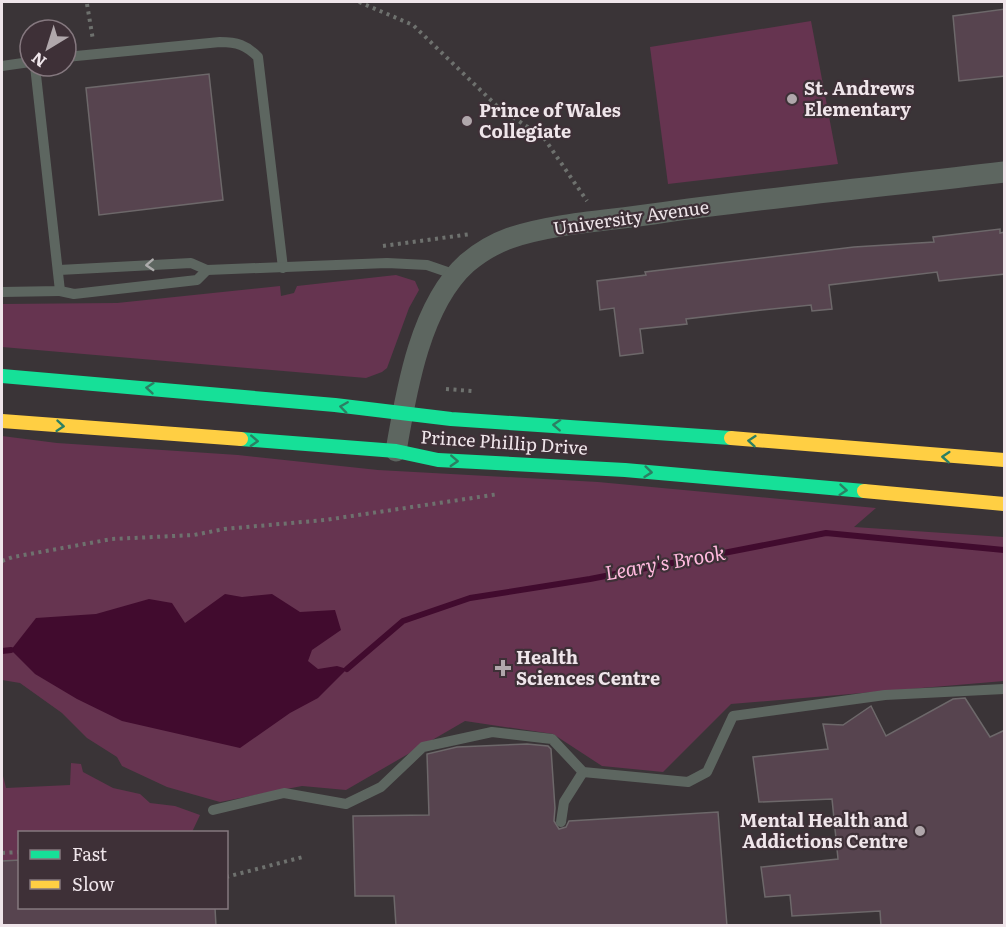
<svg xmlns="http://www.w3.org/2000/svg" width="1006" height="927" font-family="Literata,serif">
  <rect width="100%" height="100%" fill="#3a3437"/>
  <g fill="#663450">
    <path d="M 811,21 L 838,164 L 668,184 L 650,47 Z"/>
    <path d="M 396,275 L 415,281 L 419,290 L 409,308 L 387,368 L 382,372 L 366,378 L 2,347 L 2,304 L 117,303 L 280,286 L 281,296 L 294,293 L 297,286 Z"/>
    <path d="M 2,436 L 57,443 L 238,455 L 378,470 L 598,482 L 876,508 L 854,527 L 1004,537 L 1004,681 L 731,704 L 663,772 L 602,766 L 553,734 L 465,721 L 346,790 L 302,786 L 220,802 L 167,787 L 122,766 L 117,757 L 87,738 L 62,713 L 20,683 L 2,680 Z"/>
    <path d="M 71,763 L 81,764 L 83,772 L 113,788 L 140,794 L 150,803 L 175,806 L 200,815 L 192,832 L 20,832 L 19,860 L 2,861 L 2,772 L 6,788 L 70,785 Z"/>
  </g>
  <path fill="#410b2e" d="M 225,594 L 242,597 L 272,594 L 300,612 L 335,610 L 341,630 L 312,650 L 308,661 L 318,669 L 337,666 L 347,669 L 318,698 L 290,713 L 240,748 L 122,721 L 77,699 L 35,674 L 11,650 L 36,618 L 96,614 L 149,599 L 172,603 L 185,623 Z"/>
  <g fill="none" stroke-linecap="round" stroke-linejoin="round">
    <g stroke="#410b2e" stroke-width="6">
      <path d="M 2,651 L 11,650"/>
      <path d="M 347,669 L 403,621 L 470,598 L 590,579 L 826,533 L 1004,550"/>
    </g>
  </g>
  <g fill="#57444f" stroke="#6d686a" stroke-width="1.5">
    <path d="M 1005,9 L 1005,76 L 959,81 L 953,16 Z"/>
    <path d="M 209,74 L 223,200 L 99,215 L 86,88 Z"/>
    <path d="M 1000,229 L 1000,233 L 1005,232 L 1005,274 L 939,281 L 937,272 L 829,285 L 832,309 L 812,311 L 811,305 L 762,310 L 686,319 L 687,324 L 640,329 L 643,353 L 620,356 L 614,308 L 600,310 L 597,281 L 646,275 L 645,272 L 854,247 L 934,242 L 933,237 Z"/>
    <path d="M 965,698 L 990,737 L 1005,730 L 1005,926 L 881,926 L 880,911 L 792,916 L 790,895 L 765,897 L 761,867 L 838,859 L 832,799 L 759,802 L 753,757 L 828,749 L 823,724 L 843,725 L 871,706 L 886,736 L 953,699 Z"/>
    <path d="M 527,744 L 548,746 L 551,749 L 555,808 L 554,821 L 559,829 L 566,827 L 569,821 L 718,812 L 727,926 L 396,926 L 394,896 L 355,896 L 353,816 L 429,815 L 427,754 L 457,747 Z"/>
    <path d="M 20,860 L 20,908 L 215,908 L 216,926 L 2,926 L 2,861 Z"/>
  </g>
  <g fill="none" stroke-linecap="round" stroke-linejoin="round">
    <g stroke="#6e716e" stroke-width="4" stroke-dasharray="3 4.5" stroke-linecap="butt">
      <path d="M 359,2 L 413,25 L 498,107 L 544,138 L 587,201"/>
      <path d="M 87,4 L 93,40"/>
      <path d="M 383,246 L 471,234"/>
      <path d="M 446,389 L 472,391"/>
      <path d="M 2,561 L 13,557 L 112,539 L 194,535 L 224,529 L 325,520 L 499,494"/>
      <path d="M 2,853 L 20,852"/>
      <path d="M 226,877 L 303,857"/>
    </g>
    <g stroke="#5d6660" stroke-width="10">
      <path d="M 66,57 L 220,42 C 237,42 246,45 258,57 L 283,268"/>
      <path d="M 2,66 L 30,62"/>
      <path d="M 59,270 L 191,263 L 207,270 L 387,263 L 427,265 L 456,275"/>
      <path d="M 60,291 L 74,294 L 197,280 L 207,270"/>
      <path d="M 2,292 L 60,291 L 35,66"/>
      <path d="M 213,810 L 284,793 L 346,804 L 381,787 L 423,747 L 492,732 L 552,739 L 583,772 L 688,782 L 707,772 L 733,716 L 885,695 L 1004,689"/>
      <path d="M 561,822 L 564,802 L 583,772"/>
    </g>
    <path stroke="#5d6660" stroke-width="21" d="M 396,451 C 406,392 420,305 467,263 C 479,253 496,243 510,238 C 555,223 607,221 653,214 C 770,197 887,186 1004,172"/>
    <g stroke="#16e098" stroke-width="14">
      <path d="M 2,376 L 335,405 L 451,419 L 731,438"/>
      <path d="M 241,439 L 396,451 L 438,460 L 625,470 L 864,491"/>
    </g>
    <g stroke="#ffcf43" stroke-width="14">
      <path d="M 2,421 L 241,439"/>
      <path d="M 731,438 L 1004,460"/>
      <path d="M 864,491 L 1004,504"/>
    </g>
  </g>
  <defs><path id="oneway-chevron" d="M-2-3.5L2.5 0L-2 3.5" fill="none" stroke-width="1.6" stroke-linecap="round" stroke-linejoin="round" transform="scale(1.5)"/></defs>
  <use stroke="#adacac" href="#oneway-chevron" transform="translate(150 265) rotate(177)"/>
  <g stroke="#2c7f63">
    <use href="#oneway-chevron" transform="translate(150 388) rotate(-175)"/>
    <use href="#oneway-chevron" transform="translate(344 407) rotate(-172)"/>
    <use href="#oneway-chevron" transform="translate(557 425) rotate(-177)"/>
    <use href="#oneway-chevron" transform="translate(60 426) rotate(5)"/>
    <use href="#oneway-chevron" transform="translate(254 441) rotate(3)"/>
    <use href="#oneway-chevron" transform="translate(752 441) rotate(-175)"/>
    <use href="#oneway-chevron" transform="translate(946 457) rotate(-176)"/>
    <use href="#oneway-chevron" transform="translate(454 461) rotate(3)"/>
    <use href="#oneway-chevron" transform="translate(648 472) rotate(6)"/>
    <use href="#oneway-chevron" transform="translate(843 490) rotate(5)"/>
  </g>
  <g fill="#b0a7ab" stroke="#3e3037" stroke-width="2">
    <circle cx="792" cy="99" r="6"/>
    <circle cx="467" cy="121" r="6"/>
    <path d="M500 659h6v6h6v6h-6v6h-6v-6h-6v-6h6z"/>
    <circle cx="920" cy="831" r="6"/>
  </g>
  <g text-anchor="middle" stroke-width="4.5" stroke-linejoin="round" paint-order="stroke">
    <g font-size="18" font-weight="bold" fill="#efe5ea" stroke="#3e3037" text-anchor="start">
      <text x="804" y="95">St. Andrews<tspan x="804" dy="21">Elementary</tspan></text>
      <text x="479" y="117">Prince of Wales<tspan x="479" dy="21">Collegiate</tspan></text>
      <text x="516" y="664">Health<tspan x="516" dy="21">Sciences Centre</tspan></text>
      <text x="908" y="827" text-anchor="end">Mental Health and<tspan x="908" dy="21">Addictions Centre</tspan></text>
    </g>
    <g font-size="18" fill="#efe5ea" stroke="#3e3037">
      <text transform="translate(631 218) rotate(-8)" y="6">University Avenue</text>
      <text transform="translate(504 443) rotate(4)" y="6">Prince Phillip Drive</text>
    </g>
    <g font-size="20" font-style="italic" fill="#ffbade" stroke="#3e3037">
      <text transform="translate(665 563) rotate(-10)" y="7">Leary's Brook</text>
    </g>
  </g>
  <rect width="1006" height="927" fill="none" stroke="#efe5ea" stroke-width="6"/>
  <rect x="18" y="831" width="210" height="78" fill="#3e3037" stroke="#85787f" stroke-width="1.5"/>
  <rect x="30" y="850" width="30" height="9" fill="#16e098" stroke="#85787f" stroke-width="1.5"/>
  <text x="72" y="861" font-size="18" fill="#efe5ea">Fast</text>
  <rect x="30" y="880" width="30" height="9" fill="#ffcf43" stroke="#85787f" stroke-width="1.5"/>
  <text x="72" y="891" font-size="18" fill="#efe5ea">Slow</text>
  <g transform="translate(48 48) rotate(218)"><circle r="28" fill="#3e3037" stroke="#85787f" stroke-width="1.5"/>
  <path d="M0-4.5L10 22L0 15L-10 22Z" fill="#b0a7ab"/>
  <text y="-9" font-size="16" font-weight="bold" text-anchor="middle" fill="#efe5ea">N</text>
  </g>
</svg>
